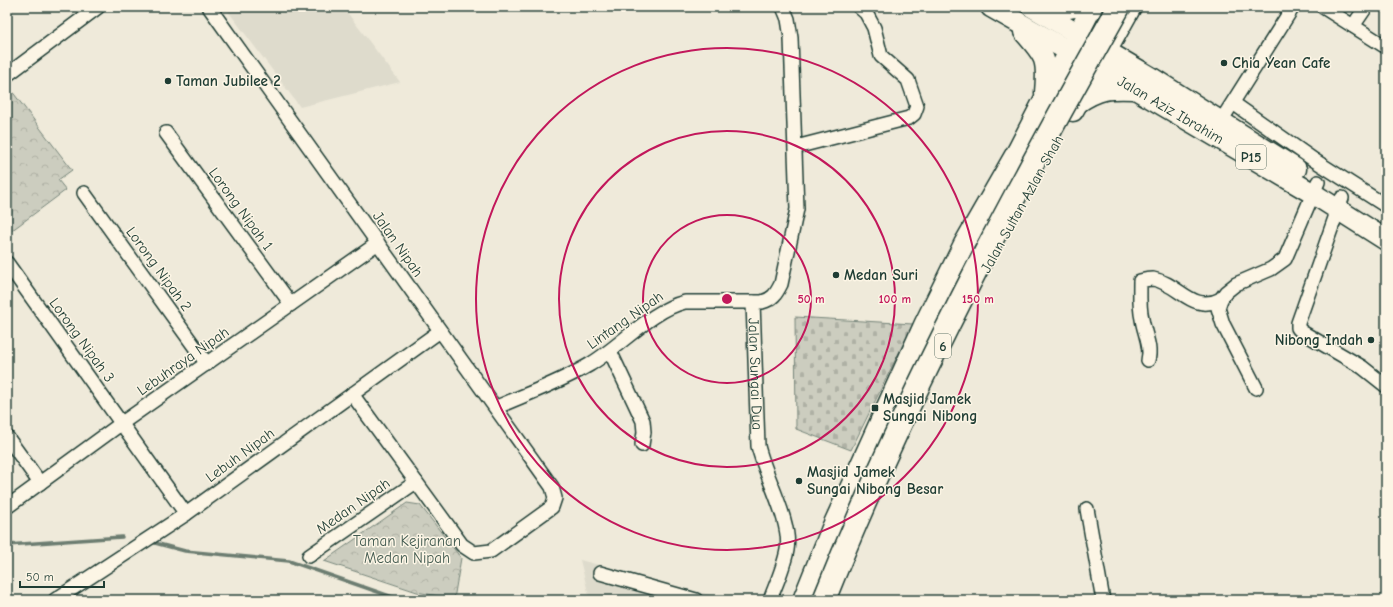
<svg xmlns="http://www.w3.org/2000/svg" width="1393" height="607" font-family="'Comic Neue',sans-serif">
  <defs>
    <pattern id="cemetery-stones" width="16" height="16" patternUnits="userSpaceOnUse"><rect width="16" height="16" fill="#cccdbf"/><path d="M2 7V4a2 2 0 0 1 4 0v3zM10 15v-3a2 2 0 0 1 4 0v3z" fill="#afb1a5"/></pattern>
    <pattern id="park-crowns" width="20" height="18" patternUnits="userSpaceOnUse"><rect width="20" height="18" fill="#cccdbf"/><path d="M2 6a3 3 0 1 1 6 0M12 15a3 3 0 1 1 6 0" fill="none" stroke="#afb1a5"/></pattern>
  </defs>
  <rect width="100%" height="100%" fill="#efeada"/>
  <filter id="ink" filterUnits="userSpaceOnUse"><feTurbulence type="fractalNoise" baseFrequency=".025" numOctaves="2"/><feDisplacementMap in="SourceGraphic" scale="8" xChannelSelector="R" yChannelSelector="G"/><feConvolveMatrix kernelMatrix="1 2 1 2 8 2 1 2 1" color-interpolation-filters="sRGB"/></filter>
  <g filter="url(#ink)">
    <g fill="#dedbcc">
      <path d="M 225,7 L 343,7 L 400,82 L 300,107 Z"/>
      <path d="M 580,560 L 729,600 L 590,600 Z"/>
    </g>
    <path fill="url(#cemetery-stones)" stroke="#76857a" d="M 795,317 L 913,324 L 851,450 L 796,429 Z"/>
    <g fill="url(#park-crowns)" stroke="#76857a">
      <path d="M 8,86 L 72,170 L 58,180 L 66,190 L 7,234 Z"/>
      <path d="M 407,503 L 420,505 L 461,558 L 454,599 L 417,592 L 324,561 Z"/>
    </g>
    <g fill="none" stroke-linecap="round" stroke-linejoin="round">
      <g stroke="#6c7d71" stroke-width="3.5">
        <path d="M 155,543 L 185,551 L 289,561 L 401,600"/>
        <path d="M 7,545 L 122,537"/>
      </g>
      <g stroke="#1f3d34" stroke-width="16">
        <g id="street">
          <path d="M 209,7 L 552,487 L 555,498 L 552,507 L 491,551 L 474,553 L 462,545 L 352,394"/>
          <path d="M 1323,7 L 1386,47"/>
          <path d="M 1353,26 L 1366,7"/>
          <path d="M 7,75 L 98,7"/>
          <path d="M 1233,103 L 1314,160 L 1386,206"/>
          <path d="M 1221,121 L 1293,7"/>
          <path d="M 166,133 L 291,304"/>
          <path d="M 796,147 L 909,118 L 914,114 L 917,106 L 908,80 L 881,56 L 874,28 L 866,13 L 859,7"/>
          <path d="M 84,193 L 207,364"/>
          <path d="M 1342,198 L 1298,323 L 1298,328 L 1302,332 L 1362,367 L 1386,386"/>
          <path d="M 7,263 L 186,514"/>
          <path id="s1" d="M 753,302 L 758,446 C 765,476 792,522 787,550 C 784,567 776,584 770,600"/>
          <path d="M 610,351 L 643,421 L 644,432 L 642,445"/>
          <path d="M 1148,360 C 1152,347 1144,333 1142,319 C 1139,307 1140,294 1140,281 C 1144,280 1149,279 1153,279 C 1180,284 1192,314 1221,299"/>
          <path d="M 1256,388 L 1223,324 L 1218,308 L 1221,299 L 1226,292 L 1236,284 L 1271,269 L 1285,259 L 1318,182"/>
          <path d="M 497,407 C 527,394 560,382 589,365 C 620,347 651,310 685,302 L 762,302 C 773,299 776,294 781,284 L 797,209 L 791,38 L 788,19 L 783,7"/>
          <path d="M 7,437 L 40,483"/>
          <path d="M 7,507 L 122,423 L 378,243"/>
          <path d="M 1087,509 L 1103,600"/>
          <path d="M 309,556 L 416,482"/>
          <path d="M 600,573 L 696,600"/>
          <path d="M 55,600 L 186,514 L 440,331"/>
        </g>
      </g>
      <g stroke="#1f3d34" stroke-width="23">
        <g id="primary">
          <path id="s2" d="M 991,7 L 1137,90 L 1312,193 L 1386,240"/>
          <path d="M 1032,7 L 1152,78 L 1296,169"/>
          <path d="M 1036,8 L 1064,9 L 1075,7"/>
          <path d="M 1024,32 C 1046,57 1048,59 1045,93"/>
          <path d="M 1077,103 C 1100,88 1108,88 1135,89"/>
          <path d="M 1073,111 L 1131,7"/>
          <path d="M 803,600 L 832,528 L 925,323 L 964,244 L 1018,150 L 1092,7"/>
        </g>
      </g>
      <use href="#street" stroke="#fcf5e5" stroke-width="13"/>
      <use href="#primary" stroke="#fcf5e5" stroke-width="20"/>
      <g stroke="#1f3d34" stroke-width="25" stroke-linecap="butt">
        <path id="highway-bridge" d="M 824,600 C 906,395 1010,200 1119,7"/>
      </g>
      <use href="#highway-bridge" stroke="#fcf5e5" stroke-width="22"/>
    </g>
  </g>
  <g fill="none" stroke="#c2185b" stroke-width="2">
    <circle cx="727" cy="299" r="84"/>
    <circle cx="727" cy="299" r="168"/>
    <circle cx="727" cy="299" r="251"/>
  </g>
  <g fill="#1f3d34" stroke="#fcf5e5" stroke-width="1.5">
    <circle cx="1224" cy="63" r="4"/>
    <circle cx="168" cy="81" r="4"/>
    <circle cx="836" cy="275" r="4"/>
    <circle cx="1371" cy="340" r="4"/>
    <rect x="871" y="404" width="8" height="8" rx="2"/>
    <circle cx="799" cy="481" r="4"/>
  </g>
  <g text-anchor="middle" stroke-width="3" stroke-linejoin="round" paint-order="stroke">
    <g fill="#fcf5e5" stroke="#617469" stroke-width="1">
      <rect x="1236" y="145" width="30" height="24" rx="3"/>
      <rect x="935" y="334" width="16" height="24" rx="3"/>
    </g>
    <g font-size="14" font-weight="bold" fill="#1f3d34">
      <text x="1251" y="162">P15</text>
      <text x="943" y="351">6</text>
    </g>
    <g font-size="15" font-weight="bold" fill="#1f3d34" stroke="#fcf5e5" text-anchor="start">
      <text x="1232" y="68">Chia Yean Cafe</text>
      <text x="176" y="86">Taman Jubilee 2</text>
      <text x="844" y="280">Medan Suri</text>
      <text x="1363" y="345" text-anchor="end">Nibong Indah</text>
      <text x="883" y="404">Masjid Jamek<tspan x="883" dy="17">Sungai Nibong</tspan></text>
      <text x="807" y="477">Masjid Jamek<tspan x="807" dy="17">Sungai Nibong Besar</tspan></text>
    </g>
    <g font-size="15" fill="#1f3d34" stroke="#fcf5e5">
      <text dy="5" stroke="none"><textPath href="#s2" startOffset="207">Jalan Aziz Ibrahim</textPath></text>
      <text transform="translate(1022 204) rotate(-61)" y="5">Jalan Sultan Azlan Shah</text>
      <text transform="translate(241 209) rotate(54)" y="5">Lorong Nipah 1</text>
      <text transform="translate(398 244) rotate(55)" y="5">Jalan Nipah</text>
      <text transform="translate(159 269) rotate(54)" y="5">Lorong Nipah 2</text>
      <text transform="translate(625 320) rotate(-35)" y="5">Lintang Nipah</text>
      <text transform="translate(82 340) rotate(54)" y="5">Lorong Nipah 3</text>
      <text transform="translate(183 361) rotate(-35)" y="5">Lebuhraya Nipah</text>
      <text dy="5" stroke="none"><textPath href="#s1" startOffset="72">Jalan Sungai Dua</textPath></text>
      <text transform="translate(240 455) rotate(-36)" y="5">Lebuh Nipah</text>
      <text transform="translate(353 506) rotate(-35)" y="5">Medan Nipah</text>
    </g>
    <g font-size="15" fill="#425a50" stroke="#fcf5e5">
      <text x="407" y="546">Taman Kejiranan<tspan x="407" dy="17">Medan Nipah</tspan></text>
    </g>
  </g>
  <circle cx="727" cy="299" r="6" fill="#c2185b" stroke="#fcf5e5" stroke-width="2"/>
  <g font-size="12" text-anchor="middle" font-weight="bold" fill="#c2185b" stroke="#fcf5e5" stroke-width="3" stroke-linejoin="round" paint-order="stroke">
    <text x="811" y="303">50 m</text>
    <text x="895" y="303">100 m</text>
    <text x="978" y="303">150 m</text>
  </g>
  <rect width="1393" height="607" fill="none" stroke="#fcf5e5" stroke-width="24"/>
  <rect x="12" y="12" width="1369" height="583" fill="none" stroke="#1f3d34" stroke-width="1.5" filter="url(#ink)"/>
  <path d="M20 581v6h84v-6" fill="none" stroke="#1f3d34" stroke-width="2"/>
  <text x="26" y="581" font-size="12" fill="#1f3d34" stroke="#fcf5e5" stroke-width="3" paint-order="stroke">50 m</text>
</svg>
